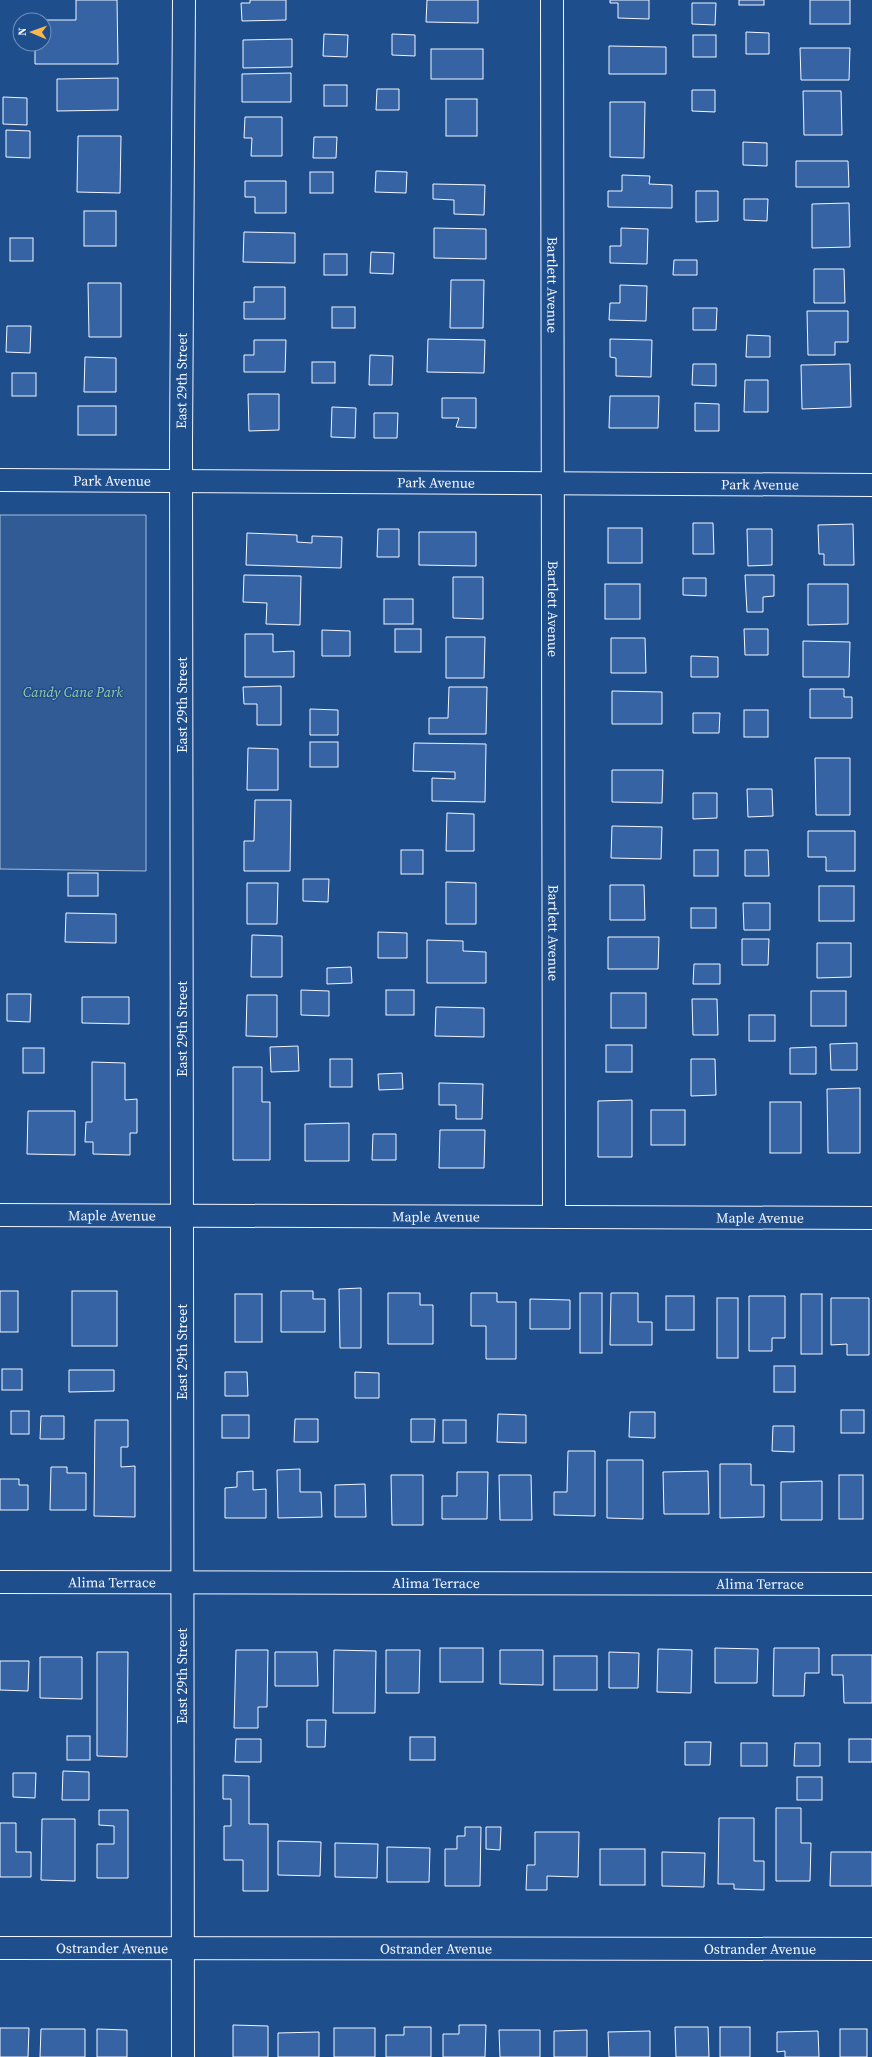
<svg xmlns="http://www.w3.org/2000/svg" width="872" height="2057" font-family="'Source Serif 4',serif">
  <rect width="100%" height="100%" fill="#1f4e8c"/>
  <path fill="#305b95" stroke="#a8bbd7" d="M 0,515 L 146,515 L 146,871 L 0,869 Z"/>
  <g fill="#3563a3" stroke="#f2f6ff">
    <path d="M 76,0 L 117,0 L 118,64 L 35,64 L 35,44 L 44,44 L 44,20 L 76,20 Z"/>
    <path d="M 250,0 L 286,0 L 286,20 L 242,21 L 241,3 L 250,3 Z"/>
    <path d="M 427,0 L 478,0 L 478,23 L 426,22 Z"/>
    <path d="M 610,0 L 649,0 L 649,19 L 618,18 L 618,3 L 610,3 Z"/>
    <rect x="739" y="0" width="25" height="5"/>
    <rect x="810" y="0" width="40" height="24"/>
    <path d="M 692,3 L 716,3 L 715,25 L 692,24 Z"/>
    <path d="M 746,32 L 769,33 L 769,54 L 746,54 Z"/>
    <path d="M 324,34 L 348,35 L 347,57 L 323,56 Z"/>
    <path d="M 392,34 L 415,35 L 415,56 L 392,55 Z"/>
    <rect x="693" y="35" width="23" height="22"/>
    <path d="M 292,39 L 292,67 L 243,68 L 243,40 Z"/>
    <path d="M 609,46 L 666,47 L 666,74 L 609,74 Z"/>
    <path d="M 800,48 L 850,48 L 849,80 L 801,80 Z"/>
    <rect x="431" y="49" width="52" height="30"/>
    <path d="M 291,73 L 291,102 L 242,102 L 242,74 Z"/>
    <path d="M 118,78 L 118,110 L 57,111 L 57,79 Z"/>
    <rect x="324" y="85" width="23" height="21"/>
    <path d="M 377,89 L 399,89 L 399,110 L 376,110 Z"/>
    <path d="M 692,90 L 715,90 L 715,112 L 692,111 Z"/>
    <path d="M 803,91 L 841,91 L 842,135 L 804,135 Z"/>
    <path d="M 3,97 L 27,98 L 27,125 L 3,124 Z"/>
    <rect x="446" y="99" width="31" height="37"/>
    <path d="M 610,102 L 645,102 L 644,158 L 610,157 Z"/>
    <path d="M 245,117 L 282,117 L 282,156 L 251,156 L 252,138 L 244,138 Z"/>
    <path d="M 6,130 L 30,131 L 30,158 L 6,157 Z"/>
    <path d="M 78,136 L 121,136 L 120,193 L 77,192 Z"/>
    <path d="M 314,137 L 337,137 L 336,158 L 313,158 Z"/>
    <path d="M 743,142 L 767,143 L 767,166 L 743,165 Z"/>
    <path d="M 796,161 L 848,161 L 849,187 L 796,187 Z"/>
    <path d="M 376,171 L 407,172 L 406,193 L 375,192 Z"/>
    <rect x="310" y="172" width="23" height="21"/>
    <path d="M 622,175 L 650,176 L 649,184 L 672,185 L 672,208 L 608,207 L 608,191 L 622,191 Z"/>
    <path d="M 245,181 L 286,181 L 286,213 L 255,213 L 255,197 L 245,197 Z"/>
    <path d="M 433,184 L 485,185 L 484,215 L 454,214 L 454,200 L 433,199 Z"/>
    <path d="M 696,191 L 718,191 L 718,221 L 696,222 Z"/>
    <path d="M 744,199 L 768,199 L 767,221 L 744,220 Z"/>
    <path d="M 849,203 L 850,247 L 812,248 L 812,204 Z"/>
    <rect x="84" y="211" width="32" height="35"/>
    <path d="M 434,228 L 486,229 L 486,259 L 434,258 Z"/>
    <path d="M 621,228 L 648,229 L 647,264 L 610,263 L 610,246 L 621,246 Z"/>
    <path d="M 244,232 L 295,233 L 295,263 L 243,262 Z"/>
    <rect x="10" y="238" width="23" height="23"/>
    <path d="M 371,252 L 394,253 L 393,274 L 370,273 Z"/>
    <rect x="324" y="254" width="23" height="21"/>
    <path d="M 674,260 L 697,260 L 697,275 L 673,275 Z"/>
    <path d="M 814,269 L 844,269 L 845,303 L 814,303 Z"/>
    <path d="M 451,280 L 484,280 L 483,328 L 450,328 Z"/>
    <path d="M 88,283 L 121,283 L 121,337 L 89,337 Z"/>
    <path d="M 620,285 L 647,286 L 646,321 L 609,320 L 610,303 L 620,303 Z"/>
    <path d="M 254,287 L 285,287 L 285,319 L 244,319 L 244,302 L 254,302 Z"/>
    <rect x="332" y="307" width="23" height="21"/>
    <path d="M 693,308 L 717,308 L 716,330 L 693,330 Z"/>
    <path d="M 807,311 L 848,311 L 848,342 L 835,342 L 835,355 L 808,355 Z"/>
    <path d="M 7,326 L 31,326 L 30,353 L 6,352 Z"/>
    <path d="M 747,335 L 770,336 L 770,357 L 746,357 Z"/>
    <path d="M 428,339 L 485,340 L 484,373 L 427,372 Z"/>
    <path d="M 610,339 L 652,340 L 651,377 L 616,376 L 616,358 L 610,357 Z"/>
    <path d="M 254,340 L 286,340 L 285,372 L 244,372 L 244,355 L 254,355 Z"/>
    <path d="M 370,355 L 393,356 L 392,385 L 369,385 Z"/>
    <path d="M 85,357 L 116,358 L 116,392 L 84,392 Z"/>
    <rect x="312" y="362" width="23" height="21"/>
    <path d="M 693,364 L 716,364 L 716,386 L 692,385 Z"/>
    <path d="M 850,364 L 851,407 L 802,409 L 801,365 Z"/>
    <rect x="12" y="373" width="24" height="23"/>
    <path d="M 745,380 L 768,380 L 768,412 L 744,412 Z"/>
    <path d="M 248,394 L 279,394 L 279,430 L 249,431 Z"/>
    <path d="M 610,396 L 659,396 L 658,428 L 609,428 Z"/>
    <path d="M 442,398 L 476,398 L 476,428 L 456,427 L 459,418 L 442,418 Z"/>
    <path d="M 695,403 L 719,404 L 719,431 L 695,431 Z"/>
    <rect x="78" y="406" width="38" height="29"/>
    <path d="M 332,407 L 356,408 L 355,438 L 331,437 Z"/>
    <path d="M 374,413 L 398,413 L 397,438 L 374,438 Z"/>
    <path d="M 693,523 L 713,523 L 714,554 L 693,554 Z"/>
    <path d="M 853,524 L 854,565 L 824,565 L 824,554 L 819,554 L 818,525 Z"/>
    <rect x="608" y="528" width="34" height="35"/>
    <path d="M 378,529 L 399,529 L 399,557 L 377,557 Z"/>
    <path d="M 747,529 L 772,529 L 772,565 L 748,566 Z"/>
    <path d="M 419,532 L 476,532 L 476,566 L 419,565 Z"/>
    <path d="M 247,533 L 297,535 L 297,542 L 312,543 L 312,536 L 342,537 L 341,568 L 246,565 Z"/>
    <path d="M 244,575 L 301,576 L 300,625 L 266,624 L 267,603 L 243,602 Z"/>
    <path d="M 745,575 L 774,575 L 774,596 L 763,597 L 763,612 L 747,612 Z"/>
    <path d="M 453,577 L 483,577 L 483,619 L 453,618 Z"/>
    <path d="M 683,578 L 706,578 L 706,596 L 683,595 Z"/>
    <rect x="605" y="584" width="35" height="35"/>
    <path d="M 808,584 L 848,584 L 848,624 L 808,625 Z"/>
    <rect x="384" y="599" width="29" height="25"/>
    <rect x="395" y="629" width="26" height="23"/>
    <path d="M 744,629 L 768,629 L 768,655 L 745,655 Z"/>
    <path d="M 322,630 L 350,631 L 350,656 L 322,656 Z"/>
    <path d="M 245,634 L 273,634 L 273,652 L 294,651 L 294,677 L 245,677 Z"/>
    <path d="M 446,637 L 485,637 L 484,678 L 446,678 Z"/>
    <path d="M 611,638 L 645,638 L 646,673 L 611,673 Z"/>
    <path d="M 803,641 L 850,642 L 849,677 L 803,677 Z"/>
    <path d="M 691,656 L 718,657 L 718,677 L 691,677 Z"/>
    <path d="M 281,686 L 281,725 L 257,725 L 257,704 L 244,704 L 243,687 Z"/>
    <path d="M 449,687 L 487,687 L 486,734 L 429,734 L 429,718 L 448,718 Z"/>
    <path d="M 810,689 L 844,689 L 844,697 L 852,697 L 852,718 L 810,718 Z"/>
    <path d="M 612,691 L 662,692 L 662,724 L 612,724 Z"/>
    <path d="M 310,709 L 338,710 L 338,735 L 310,735 Z"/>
    <rect x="744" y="710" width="24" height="27"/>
    <path d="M 693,713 L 720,713 L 719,733 L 693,733 Z"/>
    <rect x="310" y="742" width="28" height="25"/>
    <path d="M 414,743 L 486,744 L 485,802 L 432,801 L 432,778 L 455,779 L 455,772 L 413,771 Z"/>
    <path d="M 248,748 L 278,749 L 278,790 L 247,790 Z"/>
    <path d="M 815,758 L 850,758 L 850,815 L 816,815 Z"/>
    <path d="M 612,770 L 663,770 L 662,803 L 612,802 Z"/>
    <path d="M 747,789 L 772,789 L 773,816 L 748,817 Z"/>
    <path d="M 693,793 L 717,793 L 717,818 L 693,819 Z"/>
    <path d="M 255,800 L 291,800 L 290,871 L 244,871 L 244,841 L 254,841 Z"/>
    <path d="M 447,813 L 474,814 L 474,851 L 446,851 Z"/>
    <path d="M 612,826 L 662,827 L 661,859 L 611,858 Z"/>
    <path d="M 808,831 L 855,831 L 855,871 L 826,871 L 826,857 L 808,857 Z"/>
    <rect x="401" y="850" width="22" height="24"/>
    <rect x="694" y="850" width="24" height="26"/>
    <path d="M 745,850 L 768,850 L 769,876 L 745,876 Z"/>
    <rect x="68" y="873" width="30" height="23"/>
    <path d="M 303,879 L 329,879 L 328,902 L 303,901 Z"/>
    <path d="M 446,882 L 476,883 L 476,924 L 446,924 Z"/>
    <path d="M 247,883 L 278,883 L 277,924 L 247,924 Z"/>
    <path d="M 610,885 L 644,885 L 645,920 L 610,920 Z"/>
    <rect x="819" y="886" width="35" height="35"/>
    <path d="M 743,903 L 770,903 L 770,930 L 744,930 Z"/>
    <rect x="691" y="908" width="25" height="20"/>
    <path d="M 66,913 L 116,914 L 116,943 L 65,942 Z"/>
    <path d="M 378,932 L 407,933 L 407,958 L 378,958 Z"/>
    <path d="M 252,935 L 282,936 L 282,977 L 251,977 Z"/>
    <path d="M 608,937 L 659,937 L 658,969 L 608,969 Z"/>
    <path d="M 742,939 L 769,939 L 768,965 L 742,965 Z"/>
    <path d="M 427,940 L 463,941 L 463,951 L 486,952 L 486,983 L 427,983 Z"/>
    <path d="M 817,943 L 851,943 L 851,977 L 817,978 Z"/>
    <path d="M 694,964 L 720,964 L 720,984 L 693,984 Z"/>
    <path d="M 351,967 L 352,983 L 327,984 L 327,968 Z"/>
    <path d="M 301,990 L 329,991 L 329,1016 L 301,1015 Z"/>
    <rect x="386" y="990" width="28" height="25"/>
    <rect x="811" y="991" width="35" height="35"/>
    <rect x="611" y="993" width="35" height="35"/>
    <path d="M 7,994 L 31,994 L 30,1022 L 7,1021 Z"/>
    <path d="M 247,995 L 277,995 L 277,1037 L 246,1036 Z"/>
    <path d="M 82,997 L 129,997 L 129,1024 L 82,1023 Z"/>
    <path d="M 692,999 L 717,999 L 718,1035 L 693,1035 Z"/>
    <path d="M 436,1007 L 484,1008 L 484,1037 L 435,1036 Z"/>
    <rect x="749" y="1015" width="26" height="26"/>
    <path d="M 857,1043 L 857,1070 L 831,1070 L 830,1044 Z"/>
    <rect x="606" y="1045" width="26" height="27"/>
    <path d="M 298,1046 L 299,1071 L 271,1072 L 270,1047 Z"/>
    <path d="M 816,1047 L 816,1074 L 790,1074 L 790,1048 Z"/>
    <rect x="23" y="1048" width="21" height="25"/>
    <rect x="330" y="1059" width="22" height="28"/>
    <path d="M 691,1059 L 715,1059 L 716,1095 L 691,1096 Z"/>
    <path d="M 92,1062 L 125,1063 L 125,1100 L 137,1099 L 137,1133 L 130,1133 L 130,1155 L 93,1154 L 93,1142 L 85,1142 L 86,1122 L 92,1122 Z"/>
    <path d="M 233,1067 L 262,1067 L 262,1102 L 270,1102 L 270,1160 L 233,1160 Z"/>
    <path d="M 402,1073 L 403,1089 L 379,1090 L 378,1074 Z"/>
    <path d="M 439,1083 L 483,1084 L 482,1119 L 456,1119 L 456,1105 L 439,1105 Z"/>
    <path d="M 860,1088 L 860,1153 L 828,1153 L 827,1089 Z"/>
    <path d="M 632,1100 L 632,1157 L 598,1157 L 598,1101 Z"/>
    <rect x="770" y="1102" width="31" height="51"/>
    <rect x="651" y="1110" width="34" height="35"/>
    <path d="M 28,1111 L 75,1111 L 75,1155 L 27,1154 Z"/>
    <path d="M 349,1123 L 349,1161 L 305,1161 L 305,1124 Z"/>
    <path d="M 440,1130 L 485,1130 L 484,1168 L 439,1168 Z"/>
    <path d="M 373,1134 L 396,1134 L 396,1160 L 372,1160 Z"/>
    <path d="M 361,1288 L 361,1348 L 340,1348 L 339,1289 Z"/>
    <rect x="0" y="1291" width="18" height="41"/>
    <rect x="72" y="1291" width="45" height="55"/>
    <path d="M 281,1291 L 313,1291 L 313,1299 L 325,1299 L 325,1332 L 281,1332 Z"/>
    <path d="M 388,1293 L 420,1293 L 420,1305 L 433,1305 L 433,1344 L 388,1344 Z"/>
    <path d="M 471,1293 L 497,1293 L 497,1302 L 516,1302 L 516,1359 L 486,1359 L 486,1326 L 471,1326 Z"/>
    <rect x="580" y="1293" width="22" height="60"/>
    <path d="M 611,1293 L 638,1293 L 638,1322 L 652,1322 L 652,1345 L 610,1345 Z"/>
    <rect x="235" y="1294" width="27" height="48"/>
    <rect x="801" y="1294" width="21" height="60"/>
    <rect x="666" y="1296" width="28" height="34"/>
    <path d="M 749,1296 L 785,1296 L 785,1338 L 772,1338 L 772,1351 L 749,1351 Z"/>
    <rect x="717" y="1298" width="21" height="60"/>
    <path d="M 831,1298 L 869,1298 L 869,1355 L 847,1355 L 847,1344 L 831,1345 Z"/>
    <path d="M 530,1299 L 570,1300 L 570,1329 L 530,1329 Z"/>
    <rect x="774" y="1366" width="21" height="26"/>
    <rect x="2" y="1369" width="20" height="21"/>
    <path d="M 69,1370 L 114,1370 L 114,1391 L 69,1392 Z"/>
    <path d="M 225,1372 L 247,1372 L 248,1396 L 225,1396 Z"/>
    <path d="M 355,1372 L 379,1373 L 379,1398 L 355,1398 Z"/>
    <rect x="841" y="1410" width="23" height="23"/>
    <rect x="11" y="1411" width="18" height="23"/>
    <path d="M 630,1412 L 655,1412 L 655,1438 L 629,1437 Z"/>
    <path d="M 498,1414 L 526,1415 L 526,1443 L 497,1442 Z"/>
    <rect x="222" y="1415" width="27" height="23"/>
    <path d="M 41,1416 L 64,1416 L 64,1439 L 40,1439 Z"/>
    <path d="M 295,1419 L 318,1419 L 318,1442 L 294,1442 Z"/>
    <path d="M 411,1419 L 435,1419 L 434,1442 L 411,1442 Z"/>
    <path d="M 95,1420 L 128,1420 L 128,1447 L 121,1447 L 121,1467 L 135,1466 L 135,1517 L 94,1516 Z"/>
    <rect x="443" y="1420" width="23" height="23"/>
    <path d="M 773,1426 L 794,1426 L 794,1452 L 772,1451 Z"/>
    <path d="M 568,1451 L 595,1451 L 595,1516 L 554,1515 L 554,1492 L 567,1492 Z"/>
    <path d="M 607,1460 L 643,1460 L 643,1519 L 607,1518 Z"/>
    <path d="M 720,1464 L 751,1464 L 751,1485 L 764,1485 L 764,1517 L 720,1518 Z"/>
    <path d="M 51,1467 L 67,1467 L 67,1473 L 86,1473 L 86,1510 L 50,1510 Z"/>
    <path d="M 300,1469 L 300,1492 L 321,1492 L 322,1517 L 278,1518 L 277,1470 Z"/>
    <path d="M 253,1471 L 253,1490 L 266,1489 L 266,1518 L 225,1518 L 225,1488 L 237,1487 L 237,1472 Z"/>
    <path d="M 708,1471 L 709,1514 L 664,1514 L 663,1472 Z"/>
    <path d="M 457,1472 L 488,1472 L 487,1519 L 442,1519 L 442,1496 L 457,1496 Z"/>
    <path d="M 391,1475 L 423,1475 L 423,1525 L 392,1525 Z"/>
    <path d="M 499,1475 L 531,1475 L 532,1520 L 500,1520 Z"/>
    <rect x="839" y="1475" width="24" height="44"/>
    <path d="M 0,1479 L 19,1479 L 19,1485 L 28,1485 L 28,1510 L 0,1510 Z"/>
    <path d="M 822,1481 L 822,1520 L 781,1520 L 781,1482 Z"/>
    <path d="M 365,1484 L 366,1517 L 335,1517 L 335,1485 Z"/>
    <rect x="440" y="1648" width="43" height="34"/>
    <path d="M 715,1648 L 758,1649 L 757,1683 L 715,1683 Z"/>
    <path d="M 774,1648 L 819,1648 L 819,1673 L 805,1673 L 804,1696 L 773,1696 Z"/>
    <path d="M 658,1649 L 692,1650 L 691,1693 L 657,1692 Z"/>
    <path d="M 236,1650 L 268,1650 L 267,1707 L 258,1707 L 258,1728 L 234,1728 Z"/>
    <path d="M 334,1650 L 376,1651 L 375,1713 L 333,1713 Z"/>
    <path d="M 386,1650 L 420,1650 L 419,1693 L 386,1693 Z"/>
    <path d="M 500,1650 L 543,1650 L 543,1685 L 500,1684 Z"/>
    <path d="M 97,1652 L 128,1652 L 127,1757 L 97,1756 Z"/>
    <path d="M 275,1652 L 317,1652 L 318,1686 L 275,1686 Z"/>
    <path d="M 609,1652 L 639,1653 L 638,1688 L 609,1688 Z"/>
    <path d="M 832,1655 L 872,1655 L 872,1703 L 844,1703 L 843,1675 L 832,1675 Z"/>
    <rect x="554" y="1656" width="43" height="34"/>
    <path d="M 40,1657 L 82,1657 L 82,1699 L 40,1698 Z"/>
    <path d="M 0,1661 L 29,1661 L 28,1691 L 0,1690 Z"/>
    <path d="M 307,1720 L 326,1720 L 325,1747 L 307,1747 Z"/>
    <rect x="67" y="1736" width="23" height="24"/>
    <rect x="410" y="1737" width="25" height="23"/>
    <path d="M 236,1739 L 261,1739 L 261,1762 L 235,1762 Z"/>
    <rect x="849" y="1739" width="23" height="23"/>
    <path d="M 685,1742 L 711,1742 L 710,1765 L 685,1765 Z"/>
    <rect x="741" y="1743" width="26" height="23"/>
    <path d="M 795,1743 L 820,1743 L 820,1766 L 794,1766 Z"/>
    <path d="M 63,1771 L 89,1772 L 89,1800 L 62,1800 Z"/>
    <path d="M 13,1773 L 36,1773 L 35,1798 L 13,1797 Z"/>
    <path d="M 223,1775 L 249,1776 L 249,1824 L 268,1824 L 268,1891 L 243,1891 L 243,1860 L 224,1860 L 224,1826 L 231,1826 L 231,1799 L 223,1799 Z"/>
    <rect x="797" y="1777" width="25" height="23"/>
    <path d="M 776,1808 L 801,1808 L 801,1843 L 811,1843 L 810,1881 L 776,1881 Z"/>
    <path d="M 99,1810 L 128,1810 L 128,1878 L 97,1878 L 97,1844 L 114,1844 L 114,1826 L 99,1825 Z"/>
    <path d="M 719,1818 L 754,1818 L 754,1861 L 764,1861 L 764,1890 L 734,1889 L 734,1884 L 718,1884 Z"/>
    <path d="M 42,1819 L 75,1819 L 75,1881 L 41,1880 Z"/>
    <path d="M 0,1823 L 16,1823 L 16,1852 L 31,1852 L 31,1877 L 0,1877 Z"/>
    <path d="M 465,1827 L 481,1827 L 480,1886 L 445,1886 L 445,1849 L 457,1849 L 457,1836 L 465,1836 Z"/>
    <path d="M 486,1827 L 501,1827 L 500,1850 L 486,1849 Z"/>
    <path d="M 535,1832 L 579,1832 L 578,1877 L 547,1876 L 547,1890 L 526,1890 L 527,1865 L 535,1865 Z"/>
    <path d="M 278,1841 L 321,1842 L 320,1876 L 278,1875 Z"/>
    <path d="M 335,1843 L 378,1844 L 377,1878 L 335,1877 Z"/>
    <path d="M 387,1847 L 430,1848 L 429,1882 L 387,1882 Z"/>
    <rect x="600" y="1849" width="45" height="36"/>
    <path d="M 662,1852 L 705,1853 L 704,1887 L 662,1886 Z"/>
    <path d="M 831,1852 L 872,1852 L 872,1886 L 830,1886 Z"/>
    <path d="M 233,2025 L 268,2026 L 268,2057 L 233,2057 Z"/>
    <path d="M 459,2025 L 486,2025 L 485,2057 L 443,2057 L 443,2034 L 459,2034 Z"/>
    <path d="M 404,2027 L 431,2027 L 431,2057 L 386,2057 L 386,2035 L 404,2035 Z"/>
    <path d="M 675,2027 L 708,2027 L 709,2057 L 676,2057 Z"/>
    <rect x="720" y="2027" width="30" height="30"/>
    <path d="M 0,2028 L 29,2028 L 28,2057 L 0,2057 Z"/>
    <rect x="334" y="2028" width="41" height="29"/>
    <path d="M 41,2029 L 85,2029 L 85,2057 L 40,2057 Z"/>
    <path d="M 97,2029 L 127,2030 L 127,2057 L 97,2057 Z"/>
    <rect x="840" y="2029" width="27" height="28"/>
    <path d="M 499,2030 L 540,2030 L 540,2057 L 500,2057 Z"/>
    <path d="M 587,2030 L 587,2057 L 554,2057 L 554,2031 Z"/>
    <path d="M 650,2031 L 650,2057 L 609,2057 L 608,2032 Z"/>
    <path d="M 818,2031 L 819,2057 L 785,2057 L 785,2051 L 777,2052 L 777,2032 Z"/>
    <path d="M 319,2032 L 319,2057 L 278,2057 L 278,2033 Z"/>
  </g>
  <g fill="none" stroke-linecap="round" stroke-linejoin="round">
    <g stroke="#f2f6ff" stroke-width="24">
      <g id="minor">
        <path id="s1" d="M 552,0 L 554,1217"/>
        <path id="s2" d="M 0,480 L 872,485"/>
        <path id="s3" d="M 0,1215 L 872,1218"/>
        <path id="s4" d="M 0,1582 L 872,1584"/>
        <path id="s5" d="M 0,1948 L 872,1949"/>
        <path id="s6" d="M 183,2057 L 181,446 L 184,0"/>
      </g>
    </g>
    <use href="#minor" stroke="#1f4e8c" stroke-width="22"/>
  </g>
  <g text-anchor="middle" stroke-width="3" stroke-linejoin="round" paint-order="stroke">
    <g font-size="14" fill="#f2f6ff" stroke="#1f4e8c">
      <text dy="5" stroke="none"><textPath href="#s1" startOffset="285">Bartlett Avenue</textPath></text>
      <text dy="5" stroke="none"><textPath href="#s6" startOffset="1676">East 29th Street</textPath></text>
      <text dy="5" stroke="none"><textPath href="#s2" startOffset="112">Park Avenue</textPath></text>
      <text dy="5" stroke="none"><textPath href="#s2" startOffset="436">Park Avenue</textPath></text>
      <text dy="5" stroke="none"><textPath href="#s2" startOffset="760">Park Avenue</textPath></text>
      <text dy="5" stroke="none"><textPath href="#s1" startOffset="609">Bartlett Avenue</textPath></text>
      <text transform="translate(182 705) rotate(-90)" y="5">East 29th Street</text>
      <text dy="5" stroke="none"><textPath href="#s1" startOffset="933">Bartlett Avenue</textPath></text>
      <text transform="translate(182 1029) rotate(-90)" y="5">East 29th Street</text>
      <text dy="5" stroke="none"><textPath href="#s3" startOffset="112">Maple Avenue</textPath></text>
      <text dy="5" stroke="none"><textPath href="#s3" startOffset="436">Maple Avenue</textPath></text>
      <text dy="5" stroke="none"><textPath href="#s3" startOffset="760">Maple Avenue</textPath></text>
      <text transform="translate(182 1352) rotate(-90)" y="5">East 29th Street</text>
      <text dy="5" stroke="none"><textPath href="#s4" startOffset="112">Alima Terrace</textPath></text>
      <text dy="5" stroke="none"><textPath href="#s4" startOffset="436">Alima Terrace</textPath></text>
      <text dy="5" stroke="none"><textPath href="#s4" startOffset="760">Alima Terrace</textPath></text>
      <text transform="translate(182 1676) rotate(-90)" y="5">East 29th Street</text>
      <text dy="5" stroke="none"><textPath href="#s5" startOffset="112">Ostrander Avenue</textPath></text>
      <text dy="5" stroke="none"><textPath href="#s5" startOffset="436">Ostrander Avenue</textPath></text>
      <text dy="5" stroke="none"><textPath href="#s5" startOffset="760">Ostrander Avenue</textPath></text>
    </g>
    <g font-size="14" font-style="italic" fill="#97c8a6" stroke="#1f4e8c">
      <text x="73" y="697">Candy Cane Park</text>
    </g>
  </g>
  <g transform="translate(32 32) rotate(272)"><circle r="19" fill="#1f4e8c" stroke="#7391ba"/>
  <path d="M0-3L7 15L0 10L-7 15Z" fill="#ffb74d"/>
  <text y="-6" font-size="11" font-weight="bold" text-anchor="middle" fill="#f2f6ff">N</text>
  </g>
</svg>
